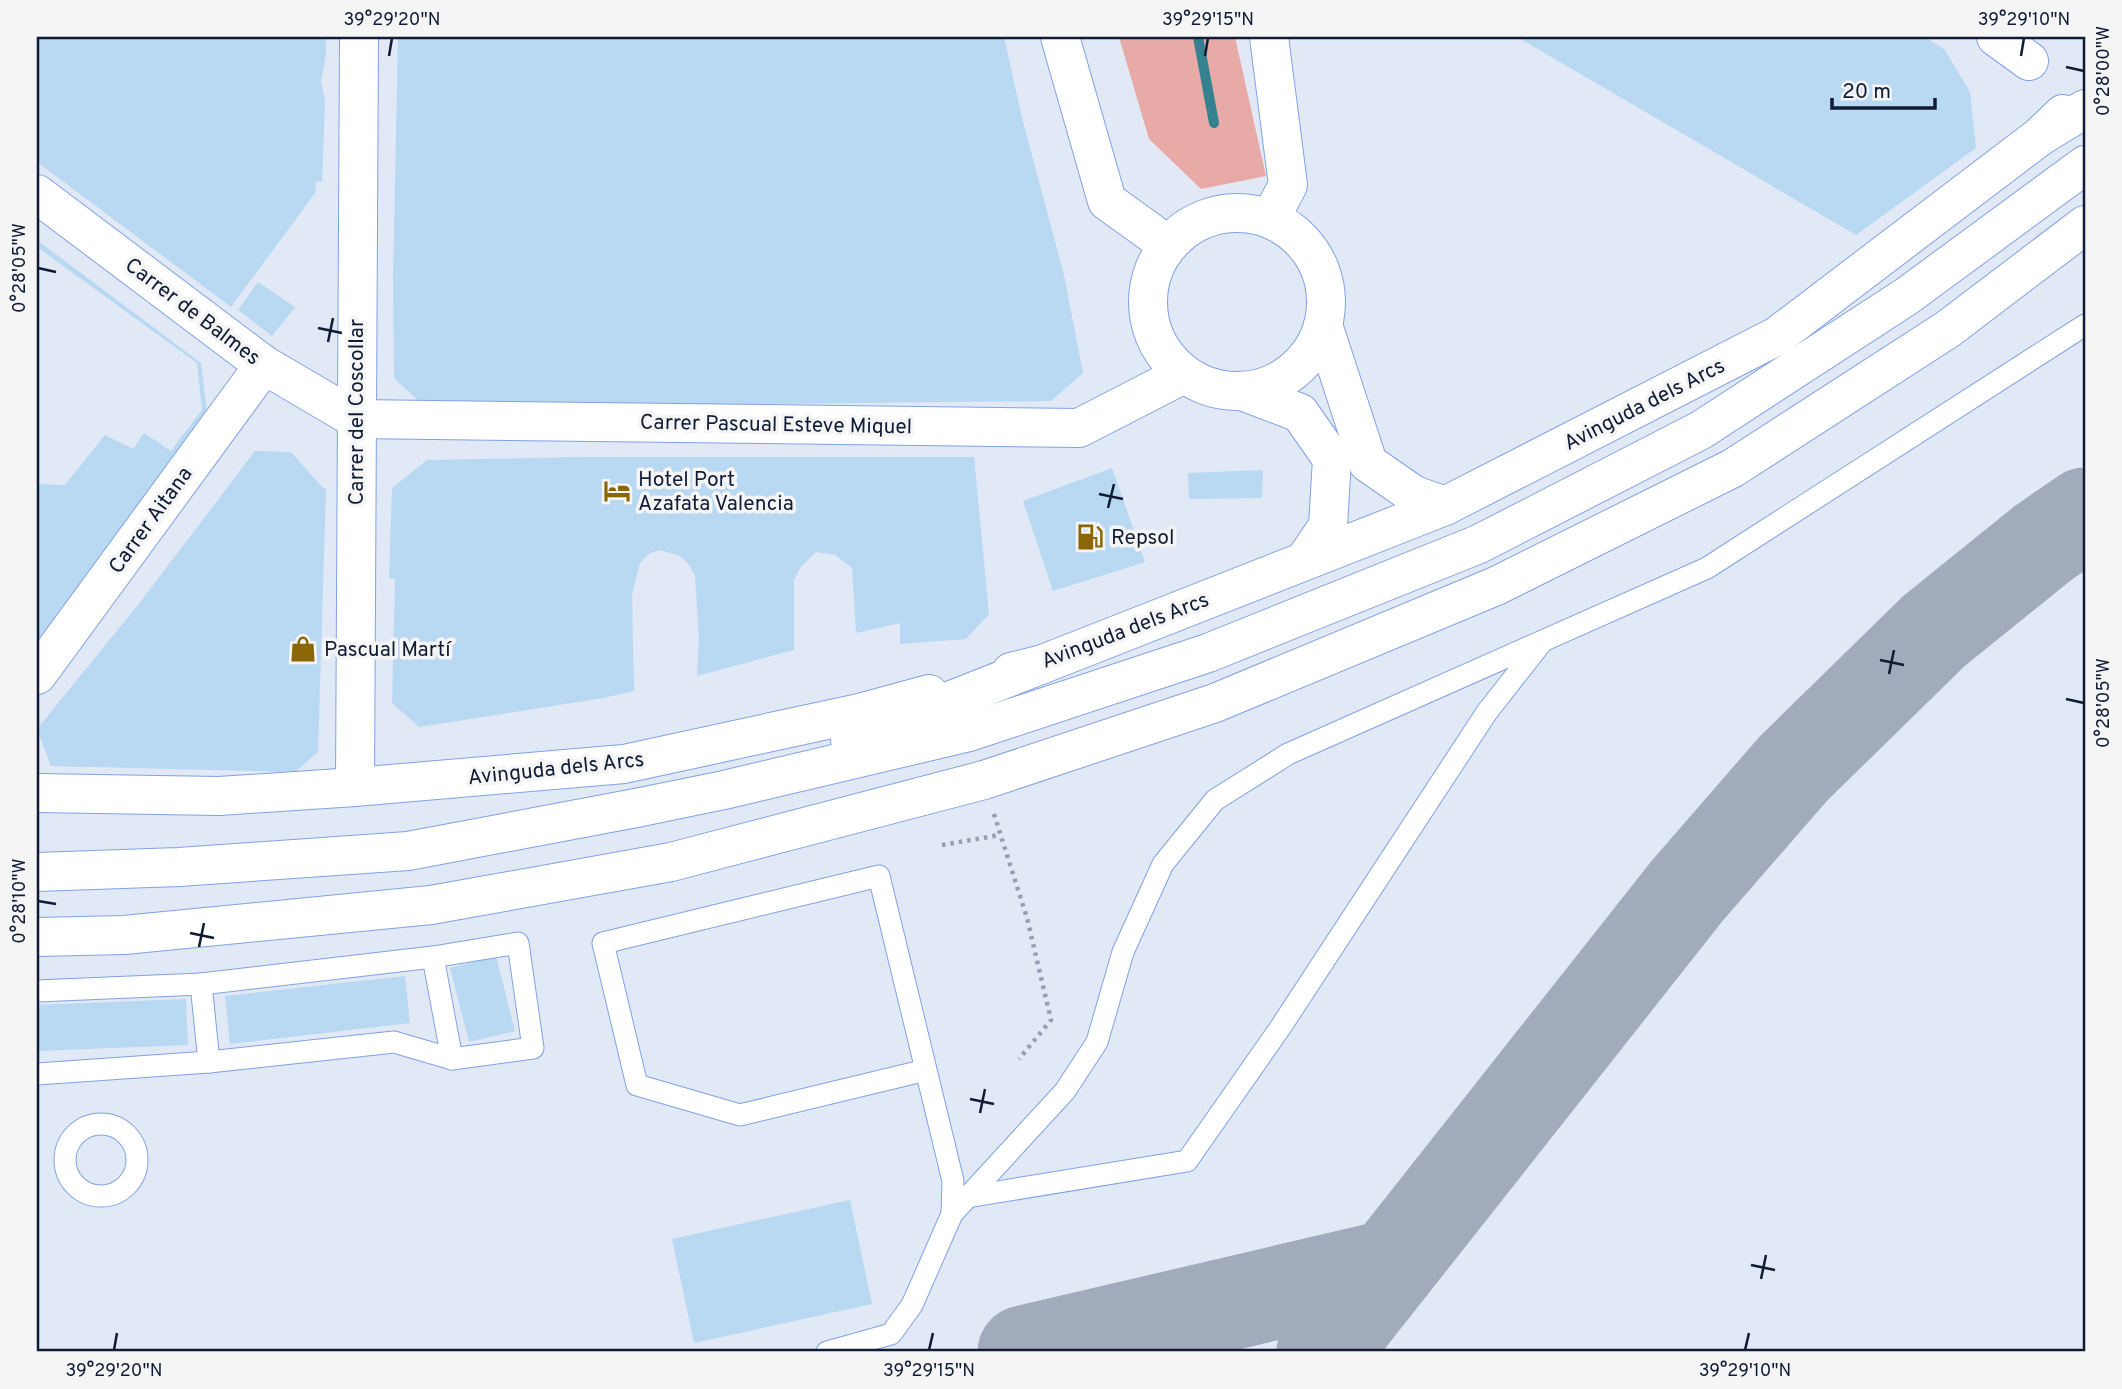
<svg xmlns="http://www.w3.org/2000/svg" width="2122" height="1389" font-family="Overpass,sans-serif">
  <rect width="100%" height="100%" fill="#e1e8f6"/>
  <path fill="#e8aaa6" d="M 1119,37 L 1235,37 L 1266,176 L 1201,189 L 1149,139 Z"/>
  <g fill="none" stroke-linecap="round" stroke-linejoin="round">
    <path stroke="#34828f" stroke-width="10" d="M 1198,37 L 1214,123"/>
    <g stroke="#a2abbc" stroke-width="93">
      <path d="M 1024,1352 L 1391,1266"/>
      <path d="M 1323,1352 L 1687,891 L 1793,769 L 1934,631 L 2043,543 L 2085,514"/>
    </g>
  </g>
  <g fill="#b9d8f1">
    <path d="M 37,37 L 326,37 L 326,55 L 321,82 L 325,101 L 322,182 L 316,181 L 315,193 L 231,307 L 37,162 Z"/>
    <path d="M 398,37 L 1004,37 L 1022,118 L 1064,275 L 1083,373 L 1051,401 L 691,405 L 422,404 L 394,378 L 393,279 Z"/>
    <path d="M 1517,37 L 1924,37 L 1944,49 L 1970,92 L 1976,148 L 1856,235 Z"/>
    <path d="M 37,240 L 201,363 L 207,412 L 37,645 L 37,484 L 65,485 L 105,435 L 133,449 L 144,433 L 171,451 L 202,410 L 197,363 L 37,247 Z"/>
    <path d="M 258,282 L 295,307 L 272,336 L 238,310 Z"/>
    <path d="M 255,451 L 291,452 L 323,488 L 326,489 L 318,752 L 295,772 L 51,766 L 37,729 L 138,605 Z"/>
    <path d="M 583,457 L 974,457 L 989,614 L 966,639 L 900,644 L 900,623 L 856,633 L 852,568 L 835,555 L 816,552 L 801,567 L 794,580 L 794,650 L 697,676 L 699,639 L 695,576 L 688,563 L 680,556 L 660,550 L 650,553 L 640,563 L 632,594 L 634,691 L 603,698 L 419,727 L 392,703 L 395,578 L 389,579 L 392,488 L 427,460 Z"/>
    <path d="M 1112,468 L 1145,562 L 1053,591 L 1023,501 Z"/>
    <path d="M 1263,470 L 1262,498 L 1189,499 L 1188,473 Z"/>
    <path d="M 496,956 L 515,1031 L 469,1042 L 450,968 Z"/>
    <path d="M 405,976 L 410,1023 L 230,1044 L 225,996 Z"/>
    <path d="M 186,999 L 188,1045 L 37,1051 L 37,1005 Z"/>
    <path d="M 850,1200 L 872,1304 L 694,1343 L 672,1239 Z"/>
  </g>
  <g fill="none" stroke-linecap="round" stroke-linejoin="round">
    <g stroke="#80a2e3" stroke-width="23">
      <g id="service">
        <path d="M 433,957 L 452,1059"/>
        <path d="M 201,984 L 209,1062"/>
        <path d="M 37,991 L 201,984 L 433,957 L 518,943 L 533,1048 L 452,1059 L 394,1042 L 209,1062 L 37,1074"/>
        <path d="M 926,1070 L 740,1115 L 637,1085 L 603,943 L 879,876 L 953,1181 L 952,1214"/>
        <circle cx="101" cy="1160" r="36"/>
        <path d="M 967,1197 L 1187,1161 L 1280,1028 L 1487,712 L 1542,642"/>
        <path d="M 827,1352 L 891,1334 L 912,1305 L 952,1214 L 1065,1091 L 1097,1042 L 1123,952 L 1163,864 L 1215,800 L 1288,754 L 1707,568 L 2085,325"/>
      </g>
    </g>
    <g stroke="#80a2e3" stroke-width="40">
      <g id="minor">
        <path d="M 1060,37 L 1107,201 L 1168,245"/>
        <path d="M 1269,37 L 1288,185 L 1270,219"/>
        <path d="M 1996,37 L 2029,61"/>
        <path d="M 37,194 L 264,365 L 356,419 L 1079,428 L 1184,374"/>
        <circle cx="1237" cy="302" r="89"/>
        <path d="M 1323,325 L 1368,463 L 1414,495 L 1445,506"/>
        <path d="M 1242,391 L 1300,413 L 1332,459 L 1328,526 L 1305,560"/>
        <path d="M 37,675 L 264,365"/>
        <path d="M 355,787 L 359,37"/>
      </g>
    </g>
    <g stroke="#80a2e3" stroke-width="40">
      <g id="tertiary">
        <path d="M 1011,672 L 1043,664 L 1445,506 L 1777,336 L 2039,137 L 2063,114"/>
        <path d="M 37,793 L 219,796 L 355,787 L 624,764 L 859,713 L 929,694"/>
      </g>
    </g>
    <g stroke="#80a2e3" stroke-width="40">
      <g id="motorway">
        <path d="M 2039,137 L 2085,109"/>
        <path d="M 850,740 L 1043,664"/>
        <path d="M 37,872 L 179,867 L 408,851 L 636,808 L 724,790 L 969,732 L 1208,653 L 1479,544 L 1701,430 L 1907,296 L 2085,165"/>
        <path d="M 37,937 L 124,935 L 431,905 L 671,862 L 984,780 L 1215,703 L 1496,586 L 1733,468 L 1948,329 L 2085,225"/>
      </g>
    </g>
    <g stroke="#969fb1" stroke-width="4.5" stroke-dasharray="3.5 5" stroke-linecap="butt">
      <path d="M 994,814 L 1027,918 L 1051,1020 L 1019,1059"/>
      <path d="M 942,845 L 1000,835"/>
    </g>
    <use href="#service" stroke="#fff" stroke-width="21"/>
    <use href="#minor" stroke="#fff" stroke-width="38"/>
    <use href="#tertiary" stroke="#fff" stroke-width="38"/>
    <use href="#motorway" stroke="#fff" stroke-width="38"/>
  </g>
  <path fill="none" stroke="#101c35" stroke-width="2.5" d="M 389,56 L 392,38M 1205,56 L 1208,38M 2021,56 L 2024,38M 2066,67 L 2084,71M 38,268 L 56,272M 318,328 L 342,333M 328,342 L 333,318M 1099,494 L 1123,499M 1108,508 L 1114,484M 1880,660 L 1904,665M 1889,674 L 1894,650M 2066,699 L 2084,703M 38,901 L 56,904M 190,933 L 214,938M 199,947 L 204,923M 970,1099 L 994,1104M 980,1113 L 985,1089M 1751,1265 L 1775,1270M 1761,1279 L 1766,1255M 114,1350 L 117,1333M 929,1350 L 933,1333M 1745,1350 L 1749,1333"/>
  <defs>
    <g id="hotel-bare" transform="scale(2.1)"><path d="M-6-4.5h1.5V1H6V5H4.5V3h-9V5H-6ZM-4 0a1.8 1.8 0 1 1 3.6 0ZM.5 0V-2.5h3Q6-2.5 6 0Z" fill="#8b6606" stroke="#f5f5f5" stroke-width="2.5" paint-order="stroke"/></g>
    <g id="fuel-bare" transform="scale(2.1)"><path d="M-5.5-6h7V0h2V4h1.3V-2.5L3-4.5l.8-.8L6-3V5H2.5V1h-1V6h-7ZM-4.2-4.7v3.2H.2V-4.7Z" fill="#8b6606" stroke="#f5f5f5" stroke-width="2.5" paint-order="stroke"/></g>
    <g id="shop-bare" transform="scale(2.1)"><path d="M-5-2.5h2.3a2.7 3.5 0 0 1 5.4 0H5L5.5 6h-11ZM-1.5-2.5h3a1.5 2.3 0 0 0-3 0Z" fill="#8b6606" stroke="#f5f5f5" stroke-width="2.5" paint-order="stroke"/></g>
  </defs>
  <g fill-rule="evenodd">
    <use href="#hotel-bare" x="617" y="491"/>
    <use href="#fuel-bare" x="1090" y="537"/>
    <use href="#shop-bare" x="303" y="649"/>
  </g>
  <g text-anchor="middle" stroke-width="7" stroke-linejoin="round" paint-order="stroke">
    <g font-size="21" fill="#101c35" stroke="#f5f5f5">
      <text transform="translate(193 311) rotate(37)" y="7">Carrer de Balmes</text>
      <text transform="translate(1644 404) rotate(-27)" y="7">Avinguda dels Arcs</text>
      <text transform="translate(356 412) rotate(-90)" y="7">Carrer del Coscollar</text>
      <text transform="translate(776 424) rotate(1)" y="7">Carrer Pascual Esteve Miquel</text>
      <text transform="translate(150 520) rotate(-54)" y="7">Carrer Aitana</text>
      <text transform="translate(1125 630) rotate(-21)" y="7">Avinguda dels Arcs</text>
      <text transform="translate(556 768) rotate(-6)" y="7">Avinguda dels Arcs</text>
    </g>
    <g font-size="21" fill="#101c35" stroke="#f5f5f5" text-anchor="start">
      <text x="638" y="486">Hotel Port<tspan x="638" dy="24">Azafata Valencia</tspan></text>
      <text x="1111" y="544">Repsol</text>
      <text x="324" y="656">Pascual Martí</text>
    </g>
  </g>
  <rect width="2122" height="1389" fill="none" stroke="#f5f5f5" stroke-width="77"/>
  <path d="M1832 98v10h103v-10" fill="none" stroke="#101c35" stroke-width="3.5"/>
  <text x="1842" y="98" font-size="21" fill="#101c35" stroke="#f5f5f5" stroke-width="5" paint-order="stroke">20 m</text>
  <rect x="38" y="38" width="2046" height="1312" fill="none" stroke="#101c35" stroke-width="2.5"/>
  <g font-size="18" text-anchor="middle" fill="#101c35">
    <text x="392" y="25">39°29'20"N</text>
    <text x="1208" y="25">39°29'15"N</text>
    <text x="2024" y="25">39°29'10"N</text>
    <text transform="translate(2103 71) rotate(-90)" y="6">0°28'00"W</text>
    <text transform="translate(19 268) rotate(-90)" y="6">0°28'05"W</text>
    <text transform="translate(2103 703) rotate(-90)" y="6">0°28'05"W</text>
    <text transform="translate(19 901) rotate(-90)" y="6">0°28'10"W</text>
    <text x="114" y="1376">39°29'20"N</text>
    <text x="929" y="1376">39°29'15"N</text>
    <text x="1745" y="1376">39°29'10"N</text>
  </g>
</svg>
